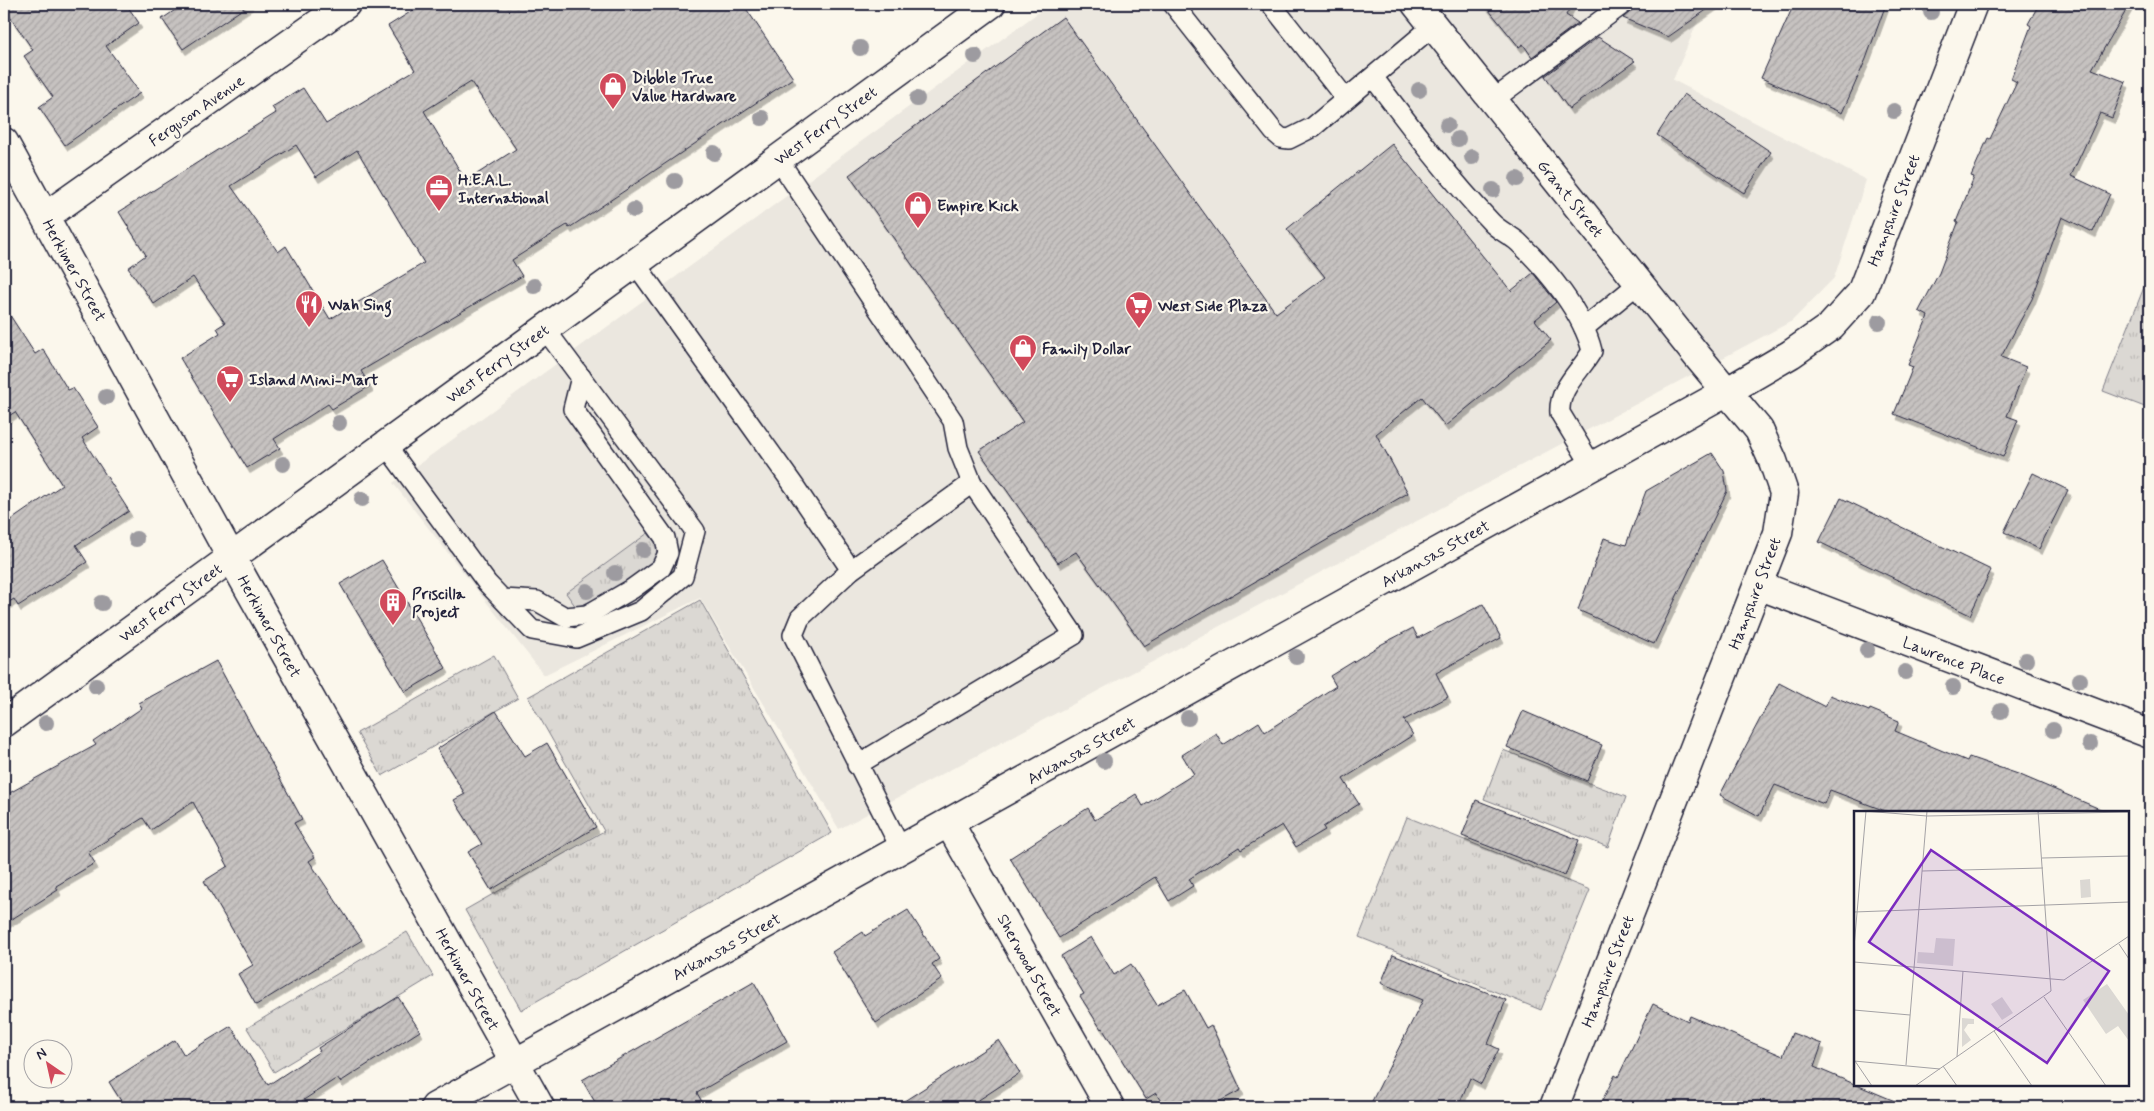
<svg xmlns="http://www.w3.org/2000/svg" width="2154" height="1111" font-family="Mynerve,sans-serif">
  <defs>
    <pattern id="grass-tufts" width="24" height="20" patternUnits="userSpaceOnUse" patternTransform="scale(1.25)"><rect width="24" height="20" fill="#dbd8d3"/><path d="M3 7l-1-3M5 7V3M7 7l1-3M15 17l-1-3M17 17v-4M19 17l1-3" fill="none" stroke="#bcb9b6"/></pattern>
    <pattern id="building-hatch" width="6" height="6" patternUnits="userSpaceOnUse" patternTransform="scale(1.25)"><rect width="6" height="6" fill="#c6c2c0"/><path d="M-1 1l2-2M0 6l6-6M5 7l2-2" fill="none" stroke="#aaa6a6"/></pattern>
    <filter id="shadow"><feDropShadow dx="3" dy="5.5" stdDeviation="0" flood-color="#0004"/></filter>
  </defs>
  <rect width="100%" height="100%" fill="#fbf7ec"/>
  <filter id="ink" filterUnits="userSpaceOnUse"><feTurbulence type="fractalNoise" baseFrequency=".02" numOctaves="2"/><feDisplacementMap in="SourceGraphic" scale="10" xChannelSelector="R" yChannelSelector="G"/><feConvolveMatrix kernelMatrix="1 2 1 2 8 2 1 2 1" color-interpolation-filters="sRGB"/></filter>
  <g filter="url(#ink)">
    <path fill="#ebe7df" d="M 1050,4 L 1705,4 L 1673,80 L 1866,180 L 1834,278 L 1792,321 L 839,829 L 700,598 L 544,675 L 393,483 Z"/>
    <g fill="url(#grass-tufts)" stroke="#7e7d87">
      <path d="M 2150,272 L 2150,409 L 2103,391 Z"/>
      <path d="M 648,533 L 658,546 L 656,558 L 651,566 L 600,598 L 576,607 L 566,593 Z"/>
      <path d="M 700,600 L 832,833 L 521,1010 L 465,910 L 604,831 L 528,697 Z"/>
      <path d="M 494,655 L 518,698 L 382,776 L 357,733 Z"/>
      <path d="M 1503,750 L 1626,797 L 1608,847 L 1484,799 Z"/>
      <path d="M 1407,817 L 1590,890 L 1541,1010 L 1359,937 Z"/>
      <path d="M 407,932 L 433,976 L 274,1072 L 247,1028 Z"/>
    </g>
    <g fill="url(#building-hatch)" stroke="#22223b" fill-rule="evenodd" filter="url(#shadow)">
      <path d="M 4,4 L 126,4 L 139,23 L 106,46 L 140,93 L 65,145 L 39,107 L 53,97 L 24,56 L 33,50 L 4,8 Z"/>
      <path d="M 184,4 L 250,4 L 183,49 L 162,19 Z"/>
      <path d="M 423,4 L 743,4 L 793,78 L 569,228 L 567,225 L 512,260 L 522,276 L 361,371 L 370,386 L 332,409 L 328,404 L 274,439 L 280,448 L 247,468 L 180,358 L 220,333 L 217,328 L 225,323 L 193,277 L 154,304 L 128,268 L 146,255 L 119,212 L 276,113 L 272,107 L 303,88 L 326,124 L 415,70 L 388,26 ZM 471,82 L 516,149 L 466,181 L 424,111 ZM 296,145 L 316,177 L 357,150 L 424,263 L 330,319 L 286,246 L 278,252 L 231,186 Z"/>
      <path d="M 1484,4 L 1572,4 L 1566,15 L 1578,23 L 1532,57 L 1523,44 L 1519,47 Z"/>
      <path d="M 1634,4 L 1715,4 L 1668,37 L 1623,18 L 1633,9 Z"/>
      <path d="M 1794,4 L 1886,4 L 1866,59 L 1842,113 L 1761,78 Z"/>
      <path d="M 2039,4 L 2130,4 L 2092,69 L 2126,82 L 2112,118 L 2100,113 L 2071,176 L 2110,194 L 2093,232 L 2062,217 L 2032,299 L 2001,357 L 2026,367 L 2007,416 L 2018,420 L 2003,457 L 1894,414 L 1913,367 L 1908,365 L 1928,316 L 1919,311 L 1939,273 L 1958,223 L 1956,222 L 1974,177 L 1971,176 L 1988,138 L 1990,139 L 2017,82 L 2011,79 L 2031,26 L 2028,24 Z"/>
      <path d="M 1063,17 L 1276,313 L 1325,277 L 1287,229 L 1392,144 L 1511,291 L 1533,273 L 1556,302 L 1535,320 L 1551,340 L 1445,426 L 1422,397 L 1376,434 L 1408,493 L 1144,646 L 1076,552 L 1058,563 L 979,451 L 1023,422 L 849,175 Z"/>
      <path d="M 1598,37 L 1635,61 L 1569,109 L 1545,76 Z"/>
      <path d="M 1684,94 L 1771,152 L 1744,193 L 1657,135 Z"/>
      <path d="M 4,306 L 35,354 L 43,349 L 68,390 L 73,388 L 98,427 L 82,438 L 129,511 L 76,545 L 87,562 L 18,606 L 14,599 L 4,605 L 4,525 L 62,485 L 15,412 L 4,419 Z"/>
      <path d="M 1712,453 L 1724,471 L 1727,491 L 1654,644 L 1578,610 L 1604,538 L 1626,545 L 1646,491 Z"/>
      <path d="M 2033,473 L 2068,490 L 2039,549 L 2004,532 Z"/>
      <path d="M 1841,498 L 1991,570 L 1970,615 L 1819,542 Z"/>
      <path d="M 382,560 L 446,668 L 405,692 L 340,584 Z"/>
      <path d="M 1483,604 L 1501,638 L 1436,673 L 1448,697 L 1404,720 L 1413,735 L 1343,779 L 1359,804 L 1323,827 L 1325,830 L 1296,847 L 1282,825 L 1241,850 L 1239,847 L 1189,879 L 1193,886 L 1169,901 L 1155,877 L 1059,938 L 1010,858 L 1088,808 L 1095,820 L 1136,794 L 1143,806 L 1194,774 L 1182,755 L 1216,733 L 1223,745 L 1259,722 L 1265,732 L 1336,686 L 1330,676 L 1382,644 L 1413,628 L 1418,638 Z"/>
      <path d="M 216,661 L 302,819 L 294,823 L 315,857 L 309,861 L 362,940 L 256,1005 L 238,974 L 253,965 L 204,881 L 228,866 L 193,802 L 151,830 L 143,818 L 88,852 L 95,863 L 56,886 L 58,890 L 4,924 L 4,796 L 96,745 L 93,741 L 142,708 L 139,703 Z"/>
      <path d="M 1779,683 L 1825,707 L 1830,695 L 1869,711 L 1870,709 L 1899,721 L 1895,731 L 1967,761 L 1969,757 L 2018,774 L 2107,812 L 1888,812 L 1830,790 L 1824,804 L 1775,785 L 1759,816 L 1720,795 Z"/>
      <path d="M 496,711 L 525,756 L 547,743 L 596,827 L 491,890 L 468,852 L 482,844 L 454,800 L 465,794 L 437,749 Z"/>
      <path d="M 1523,711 L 1602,745 L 1587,781 L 1507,747 Z"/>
      <path d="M 1476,800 L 1579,840 L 1565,876 L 1462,836 Z"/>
      <path d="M 908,910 L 939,959 L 932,964 L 942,979 L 876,1023 L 832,952 L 863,932 L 865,936 Z"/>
      <path d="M 1091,937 L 1114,975 L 1131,964 L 1157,1005 L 1185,990 L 1206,1028 L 1211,1025 L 1241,1090 L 1209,1107 L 1164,1107 L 1156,1093 L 1146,1099 L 1102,1028 L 1101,1029 L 1080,996 L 1084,994 L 1061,956 Z"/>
      <path d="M 1393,955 L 1506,1000 L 1488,1044 L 1499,1049 L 1481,1084 L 1470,1078 L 1458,1107 L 1369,1107 L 1423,1000 L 1381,983 Z"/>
      <path d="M 754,982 L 787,1041 L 697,1093 L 705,1107 L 598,1107 L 582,1080 Z"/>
      <path d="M 398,997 L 420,1031 L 340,1082 L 337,1078 L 293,1107 L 125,1107 L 109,1082 L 175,1040 L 184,1055 L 231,1026 L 268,1085 L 320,1051 L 318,1048 Z"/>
      <path d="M 1653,1004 L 1688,1021 L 1690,1016 L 1783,1056 L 1792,1033 L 1822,1044 L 1814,1067 L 1909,1107 L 1599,1107 L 1615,1075 L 1618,1077 Z"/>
      <path d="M 999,1040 L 1020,1073 L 968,1107 L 895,1107 Z"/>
    </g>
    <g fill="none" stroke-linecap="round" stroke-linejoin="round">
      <g stroke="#22223b" stroke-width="22">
        <g id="service">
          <path d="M 1173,4 L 1274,132 L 1281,138 L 1289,139 L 1313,127 L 1433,26"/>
          <path d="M 1271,4 L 1346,99"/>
          <path d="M 1373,77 C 1410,126 1448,177 1491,222 C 1498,230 1510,235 1518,242 C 1547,269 1583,313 1592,351 C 1581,371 1558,388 1560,413 L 1592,466"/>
          <path d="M 1493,100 L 1623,4"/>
          <path d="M 778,159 L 953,421 L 958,448 L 972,483"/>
          <path d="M 635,263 L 795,487 L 851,570"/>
          <path d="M 1584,328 L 1639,283"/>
          <path d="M 386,445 L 487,583 L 532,630 L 576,638 L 641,611 L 683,576 L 695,531 L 545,329"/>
          <path d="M 503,599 L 537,601 L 565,617 L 587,615 L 632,589 L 661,568 L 668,553 L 665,538 L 573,409 L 581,377"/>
          <path d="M 857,765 L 1074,635 L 972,483 L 851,570 L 800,618 L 793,635 L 901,849"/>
        </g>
      </g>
      <g stroke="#22223b" stroke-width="31">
        <g id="minor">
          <path d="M 1416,4 L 1698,357 L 1759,430 L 1773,461 L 1784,493 L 1778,533 L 1554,1107"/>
          <path d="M 4,142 L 231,557 L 540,1107"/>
          <path d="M 46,216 L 346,4"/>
          <path d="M 1758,585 L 2150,734"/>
          <path d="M 949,823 L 1110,1107"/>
          <path d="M 435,1107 L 1726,392 L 1791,354 L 1831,326 L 1861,293 L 1973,4"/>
        </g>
      </g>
      <g stroke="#22223b" stroke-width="31">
        <path id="tertiary" d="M 4,723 L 991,4"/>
      </g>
      <use href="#service" stroke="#fbf7ec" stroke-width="19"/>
      <use href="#minor" stroke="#fbf7ec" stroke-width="28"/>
      <use href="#tertiary" stroke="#fbf7ec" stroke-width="28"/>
    </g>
    <g fill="#9d9ba0">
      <circle cx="1931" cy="12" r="8"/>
      <circle cx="860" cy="48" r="8"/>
      <circle cx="975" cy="56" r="8"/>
      <circle cx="1419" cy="90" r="8"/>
      <circle cx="917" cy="99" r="8"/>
      <circle cx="1894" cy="111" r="8"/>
      <circle cx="762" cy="118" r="8"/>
      <circle cx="1447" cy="125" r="8"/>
      <circle cx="1458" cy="139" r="8"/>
      <circle cx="714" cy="153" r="8"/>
      <circle cx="1472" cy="157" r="8"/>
      <circle cx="1517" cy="179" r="8"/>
      <circle cx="675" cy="181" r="8"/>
      <circle cx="1493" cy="190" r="8"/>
      <circle cx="634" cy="210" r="8"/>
      <circle cx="534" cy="286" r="8"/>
      <circle cx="1879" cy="322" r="8"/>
      <circle cx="106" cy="397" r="8"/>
      <circle cx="339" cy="423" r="8"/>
      <circle cx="283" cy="464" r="8"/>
      <circle cx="362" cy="499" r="8"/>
      <circle cx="136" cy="539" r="8"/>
      <circle cx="643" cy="550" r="8"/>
      <circle cx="615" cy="573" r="8"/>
      <circle cx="587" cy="591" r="8"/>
      <circle cx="102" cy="603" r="8"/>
      <circle cx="1867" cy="650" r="8"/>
      <circle cx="1296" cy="657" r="8"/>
      <circle cx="2026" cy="660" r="8"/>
      <circle cx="1905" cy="672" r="8"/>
      <circle cx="2080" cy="680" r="8"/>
      <circle cx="96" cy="686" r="8"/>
      <circle cx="1953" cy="687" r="8"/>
      <circle cx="2001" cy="711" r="8"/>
      <circle cx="1188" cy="718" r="8"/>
      <circle cx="46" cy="723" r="8"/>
      <circle cx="2053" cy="730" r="8"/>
      <circle cx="2090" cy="744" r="8"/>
      <circle cx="1104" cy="761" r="8"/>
    </g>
  </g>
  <defs>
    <g id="shop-pin" transform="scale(1.4375)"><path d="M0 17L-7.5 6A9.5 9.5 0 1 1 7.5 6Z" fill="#d1495b" stroke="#fbf7ec"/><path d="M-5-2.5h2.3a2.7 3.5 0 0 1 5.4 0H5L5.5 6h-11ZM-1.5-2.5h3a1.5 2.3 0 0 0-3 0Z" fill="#fff"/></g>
    <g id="office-pin" transform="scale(1.4375)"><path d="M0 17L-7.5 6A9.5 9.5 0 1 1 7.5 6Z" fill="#d1495b" stroke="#fbf7ec"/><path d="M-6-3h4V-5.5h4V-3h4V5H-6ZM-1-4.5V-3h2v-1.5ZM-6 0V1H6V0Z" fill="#fff"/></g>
    <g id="restaurant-pin" transform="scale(1.4375)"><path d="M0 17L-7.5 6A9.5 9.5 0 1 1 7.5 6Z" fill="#d1495b" stroke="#fbf7ec"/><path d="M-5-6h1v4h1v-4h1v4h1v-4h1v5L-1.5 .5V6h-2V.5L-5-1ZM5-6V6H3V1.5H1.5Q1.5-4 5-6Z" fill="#fff"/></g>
    <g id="supermarket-pin" transform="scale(1.4375)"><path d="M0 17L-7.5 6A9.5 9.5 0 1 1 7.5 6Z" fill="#d1495b" stroke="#fbf7ec"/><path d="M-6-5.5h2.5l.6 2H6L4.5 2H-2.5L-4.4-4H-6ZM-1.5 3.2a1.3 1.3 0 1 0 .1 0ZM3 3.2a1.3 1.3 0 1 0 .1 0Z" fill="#fff"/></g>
    <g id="building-pin" transform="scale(1.4375)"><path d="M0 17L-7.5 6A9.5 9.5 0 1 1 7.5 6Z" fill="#d1495b" stroke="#fbf7ec"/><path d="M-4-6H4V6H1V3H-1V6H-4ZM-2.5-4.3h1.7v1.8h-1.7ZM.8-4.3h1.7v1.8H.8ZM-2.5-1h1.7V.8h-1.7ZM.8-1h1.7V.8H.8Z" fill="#fff"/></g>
  </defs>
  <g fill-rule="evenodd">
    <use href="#shop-pin" x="613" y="86"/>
    <use href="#office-pin" x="439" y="188"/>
    <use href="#shop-pin" x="918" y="205"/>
    <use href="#restaurant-pin" x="309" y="304"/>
    <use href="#supermarket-pin" x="1139" y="305"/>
    <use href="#shop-pin" x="1023" y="348"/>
    <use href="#supermarket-pin" x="230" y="379"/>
    <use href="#building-pin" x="393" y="602"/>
  </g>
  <g text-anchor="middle" stroke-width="4.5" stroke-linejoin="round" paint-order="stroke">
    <g font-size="16" font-weight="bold" fill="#22223b" stroke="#fbf7ec" text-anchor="start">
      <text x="632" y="83">Dibble True<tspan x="632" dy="18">Value Hardware</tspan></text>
      <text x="458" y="185">H.E.A.L.<tspan x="458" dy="18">International</tspan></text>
      <text x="937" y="211">Empire Kick</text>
      <text x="328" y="310">Wah Sing</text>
      <text x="1158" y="311">West Side Plaza</text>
      <text x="1042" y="354">Family Dollar</text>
      <text x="249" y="385">Island Mini-Mart</text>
      <text x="412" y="599">Priscilla<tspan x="412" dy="18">Project</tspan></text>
    </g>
    <g font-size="16" fill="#22223b" stroke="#fbf7ec">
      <text transform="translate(196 110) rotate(-35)" y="6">Ferguson Avenue</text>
      <text transform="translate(825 125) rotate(-36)" y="6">West Ferry Street</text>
      <text transform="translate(1571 198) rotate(51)" y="6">Grant Street</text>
      <text transform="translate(1893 210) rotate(-69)" y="6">Hampshire Street</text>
      <text transform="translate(75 270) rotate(61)" y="6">Herkimer Street</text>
      <text transform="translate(497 363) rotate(-36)" y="6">West Ferry Street</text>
      <text transform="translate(1435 553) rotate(-29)" y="6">Arkansas Street</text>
      <text transform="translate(1754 593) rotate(-69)" y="6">Hampshire Street</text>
      <text transform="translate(170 602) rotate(-36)" y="6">West Ferry Street</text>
      <text transform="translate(270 626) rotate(61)" y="6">Herkimer Street</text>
      <text transform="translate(1954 660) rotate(21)" y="6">Lawrence Place</text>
      <text transform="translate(1081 750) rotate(-29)" y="6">Arkansas Street</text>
      <text transform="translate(726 946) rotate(-29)" y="6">Arkansas Street</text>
      <text transform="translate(1030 965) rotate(61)" y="6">Sherwood Street</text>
      <text transform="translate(1607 971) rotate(-69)" y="6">Hampshire Street</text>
      <text transform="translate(468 979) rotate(61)" y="6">Herkimer Street</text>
    </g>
  </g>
  <g transform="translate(1854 811)">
    <rect width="275" height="275" fill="#fbf7ec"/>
    <path d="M 236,68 L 237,86 L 227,87 L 226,69 ZM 82,127 L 101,128 L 99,155 L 63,152 L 64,141 L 80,142 ZM 253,173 L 275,204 L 275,230 L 264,215 L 252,223 L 229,189 ZM 148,186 L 159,202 L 148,209 L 137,193 ZM 108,207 L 120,208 L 120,213 L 114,213 L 110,219 L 117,229 L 108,236 Z" fill="#dbd8d3"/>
    <path d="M 253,174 L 262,187 L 255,192 L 247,179 ZM 247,184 L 251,191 L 238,200 L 233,193 Z" fill="#dbd8d3"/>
    <path fill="none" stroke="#a4a2a5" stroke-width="1" d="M 10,0 L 73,5 L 275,1M 188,47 L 275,45M 68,60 L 189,57M 0,101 L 275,91M 265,133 L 275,148M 0,136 L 12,0M 0,151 L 210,169 L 275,125M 190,186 L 252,275M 0,199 L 56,204M 140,220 L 178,275M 103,246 L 109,160M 0,250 L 86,258M 1,250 L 18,275M 52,254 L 73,0M 89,255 L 103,275M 61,275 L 197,180 L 184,0"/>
    <path fill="#7b2cbf" fill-opacity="0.15" stroke="#7b2cbf" stroke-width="2.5" d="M 77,39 L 255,160 L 193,252 L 15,131 Z"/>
    <rect width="275" height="275" fill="none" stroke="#22223b" stroke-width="2.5"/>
  </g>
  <rect width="2154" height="1111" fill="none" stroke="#fbf7ec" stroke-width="20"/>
  <rect x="10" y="10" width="2134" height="1091" fill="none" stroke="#22223b" stroke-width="2" filter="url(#ink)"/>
  <g transform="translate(48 1064) rotate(326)"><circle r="24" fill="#fbf7ec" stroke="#a4a2a5"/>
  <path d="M0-4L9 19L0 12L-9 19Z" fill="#d1495b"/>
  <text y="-8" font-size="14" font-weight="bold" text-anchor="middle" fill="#22223b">N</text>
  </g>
</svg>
